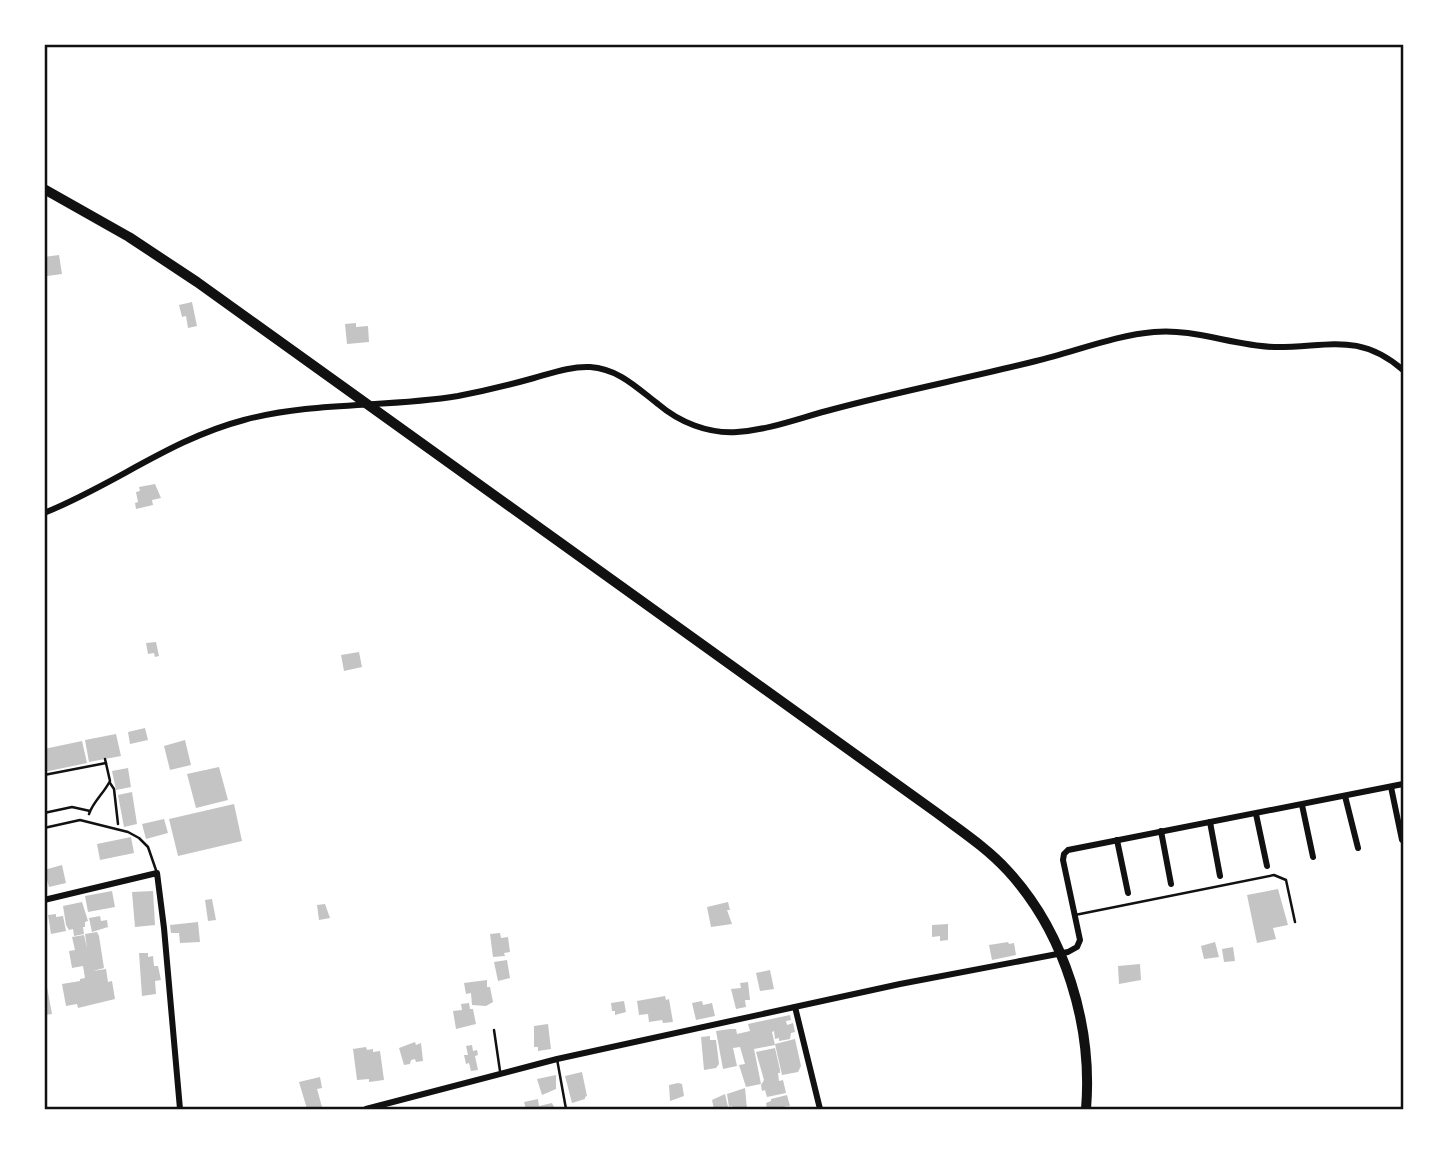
<svg xmlns="http://www.w3.org/2000/svg" width="1447" height="1153" font-family="'Varela Round',sans-serif">
  <rect width="100%" height="100%" fill="#fff"/>
  <g fill="#c4c4c4">
    <path d="M 59,255 L 62,274 L 47,276 L 47,272 L 44,273 L 44,257 Z"/>
    <path d="M 192,302 L 197,326 L 188,328 L 186,316 L 182,317 L 179,305 Z"/>
    <path d="M 356,323 L 356,327 L 368,326 L 369,342 L 347,344 L 345,324 Z"/>
    <path d="M 155,484 L 161,498 L 152,500 L 153,505 L 136,509 L 135,503 L 138,502 L 136,492 L 140,491 L 139,487 Z"/>
    <path d="M 156,642 L 159,656 L 155,657 L 154,653 L 148,654 L 146,643 Z"/>
    <path d="M 359,652 L 362,667 L 344,671 L 341,655 Z"/>
    <path d="M 145,728 L 148,740 L 130,744 L 128,732 Z"/>
    <path d="M 116,734 L 121,756 L 89,762 L 85,740 Z"/>
    <path d="M 185,740 L 191,765 L 170,770 L 164,746 Z"/>
    <path d="M 82,741 L 87,763 L 44,772 L 44,749 Z"/>
    <path d="M 219,767 L 228,800 L 196,808 L 187,774 Z"/>
    <path d="M 128,768 L 131,787 L 116,790 L 112,771 Z"/>
    <path d="M 132,792 L 137,824 L 124,827 L 118,795 Z"/>
    <path d="M 234,804 L 242,841 L 178,856 L 169,819 Z"/>
    <path d="M 164,819 L 168,833 L 146,839 L 142,824 Z"/>
    <path d="M 131,837 L 134,853 L 100,860 L 97,844 Z"/>
    <path d="M 62,865 L 66,883 L 49,887 L 44,870 Z"/>
    <path d="M 1278,889 L 1288,925 L 1273,928 L 1276,939 L 1257,943 L 1247,895 Z"/>
    <path d="M 112,891 L 115,907 L 88,912 L 85,896 Z"/>
    <path d="M 153,891 L 155,925 L 135,927 L 132,892 Z"/>
    <path d="M 212,899 L 216,920 L 208,921 L 205,900 Z"/>
    <path d="M 82,902 L 88,921 L 85,922 L 85,927 L 83,927 L 84,934 L 74,936 L 73,929 L 69,930 L 66,925 L 63,906 Z"/>
    <path d="M 728,902 L 730,910 L 727,910 L 732,924 L 711,927 L 707,907 Z"/>
    <path d="M 325,904 L 330,918 L 319,920 L 317,905 Z"/>
    <path d="M 56,914 L 56,917 L 63,916 L 66,931 L 51,934 L 48,915 Z"/>
    <path d="M 100,916 L 101,921 L 107,920 L 108,927 L 92,932 L 89,918 Z"/>
    <path d="M 198,922 L 200,942 L 180,943 L 179,933 L 171,933 L 170,925 Z"/>
    <path d="M 948,924 L 948,940 L 940,941 L 940,936 L 932,937 L 932,925 Z"/>
    <path d="M 97,932 L 99,936 L 104,968 L 93,971 L 106,969 L 108,982 L 112,981 L 115,999 L 78,1008 L 77,1004 L 66,1006 L 62,984 L 80,981 L 80,979 L 85,978 L 83,966 L 72,968 L 69,951 L 75,950 L 72,937 L 84,935 L 87,948 L 85,934 Z"/>
    <path d="M 500,933 L 501,938 L 508,937 L 510,952 L 504,953 L 505,956 L 493,957 L 490,934 Z"/>
    <path d="M 1008,942 L 1009,944 L 1014,943 L 1016,955 L 992,960 L 989,945 Z"/>
    <path d="M 1215,942 L 1219,957 L 1204,959 L 1201,946 Z"/>
    <path d="M 1233,947 L 1235,961 L 1224,962 L 1222,949 Z"/>
    <path d="M 139,953 L 148,953 L 148,957 L 153,956 L 154,966 L 158,966 L 161,980 L 155,981 L 156,994 L 142,996 Z"/>
    <path d="M 507,960 L 510,978 L 498,981 L 494,962 Z"/>
    <path d="M 1140,964 L 1141,980 L 1119,984 L 1118,966 Z"/>
    <path d="M 770,970 L 774,989 L 760,991 L 756,973 Z"/>
    <path d="M 487,980 L 487,987 L 490,987 L 493,1002 L 486,1006 L 472,1005 L 471,993 L 466,994 L 464,983 Z"/>
    <path d="M 748,982 L 750,1000 L 745,1000 L 746,1007 L 736,1009 L 731,989 L 741,988 L 740,983 Z"/>
    <path d="M 44,987 L 47,987 L 52,1014 L 45,1015 Z"/>
    <path d="M 665,996 L 666,1000 L 669,999 L 673,1022 L 663,1023 L 662,1020 L 649,1022 L 648,1014 L 639,1015 L 637,1001 Z"/>
    <path d="M 624,1001 L 626,1012 L 615,1015 L 615,1011 L 612,1011 L 611,1003 Z"/>
    <path d="M 702,1001 L 703,1005 L 712,1003 L 715,1016 L 696,1020 L 692,1003 Z"/>
    <path d="M 469,1003 L 470,1009 L 473,1009 L 476,1024 L 456,1029 L 453,1011 L 462,1010 L 461,1004 Z"/>
    <path d="M 790,1015 L 791,1020 L 786,1021 L 787,1025 L 793,1023 L 795,1032 L 791,1033 L 790,1039 L 779,1041 L 779,1038 L 775,1039 L 774,1031 L 772,1032 L 775,1045 L 754,1049 L 761,1084 L 746,1087 L 739,1065 L 745,1064 L 740,1047 L 733,1048 L 737,1066 L 723,1069 L 716,1031 L 730,1029 L 736,1029 L 737,1034 L 750,1031 L 748,1024 Z"/>
    <path d="M 548,1024 L 551,1049 L 538,1051 L 538,1047 L 534,1047 L 534,1026 Z"/>
    <path d="M 710,1036 L 710,1040 L 716,1040 L 719,1064 L 716,1068 L 704,1070 L 701,1037 Z"/>
    <path d="M 795,1039 L 801,1066 L 798,1072 L 782,1075 L 775,1044 Z"/>
    <path d="M 415,1042 L 416,1045 L 421,1043 L 423,1061 L 416,1062 L 415,1059 L 411,1060 L 410,1064 L 404,1065 L 399,1048 Z"/>
    <path d="M 472,1045 L 473,1051 L 477,1050 L 478,1055 L 475,1056 L 478,1070 L 471,1071 L 469,1063 L 466,1064 L 464,1055 L 468,1055 L 466,1046 Z"/>
    <path d="M 366,1047 L 367,1050 L 373,1049 L 373,1052 L 380,1051 L 384,1080 L 369,1082 L 369,1079 L 357,1080 L 353,1049 Z"/>
    <path d="M 775,1048 L 780,1070 L 780,1073 L 778,1073 L 779,1081 L 783,1080 L 786,1093 L 767,1097 L 765,1090 L 762,1091 L 761,1085 L 764,1080 L 756,1052 Z"/>
    <path d="M 582,1072 L 587,1096 L 585,1097 L 585,1099 L 572,1103 L 565,1076 Z"/>
    <path d="M 556,1075 L 556,1089 L 542,1095 L 537,1079 Z"/>
    <path d="M 320,1077 L 322,1088 L 317,1089 L 322,1107 L 307,1109 L 299,1082 Z"/>
    <path d="M 678,1083 L 682,1084 L 684,1096 L 670,1101 L 669,1085 Z"/>
    <path d="M 745,1088 L 747,1109 L 733,1109 L 732,1106 L 729,1107 L 727,1094 Z"/>
    <path d="M 725,1094 L 728,1107 L 714,1109 L 712,1100 Z"/>
    <path d="M 787,1095 L 790,1106 L 767,1109 L 766,1103 L 771,1101 L 771,1099 Z"/>
    <path d="M 538,1099 L 539,1106 L 552,1103 L 555,1109 L 526,1109 L 524,1102 Z"/>
  </g>
  <g fill="none" stroke-linecap="round" stroke-linejoin="round">
    <g stroke="#111" stroke-width="2.5">
      <path d="M 44,775 L 106,763"/>
      <path d="M 110,783 L 114,789 L 118,824"/>
      <path d="M 44,813 L 72,807 L 90,811"/>
      <path d="M 89,814 C 93,802 104,793 110,781 L 105,759"/>
    </g>
    <g stroke="#111" stroke-width="2.5">
      <path d="M 44,828 L 80,820 L 128,832 L 139,838 L 148,847 L 157,873"/>
      <path d="M 1075,915 L 1274,875 L 1286,880 L 1295,922"/>
      <path d="M 494,1030 L 500,1071"/>
      <path d="M 557,1059 L 566,1109"/>
    </g>
    <g stroke="#111" stroke-width="6">
      <path d="M 44,513 C 114,485 171,439 244,420 C 314,401 387,408 458,396 C 484,391 509,385 534,378 C 552,373 572,366 590,367 C 619,369 637,388 658,404 C 679,422 708,434 737,432 C 770,430 802,417 834,409 C 901,391 969,378 1036,361 C 1074,352 1116,335 1154,332 C 1194,328 1234,346 1274,347 C 1326,348 1358,331 1403,370"/>
      <path d="M 1391,787 L 1402,840"/>
      <path d="M 1345,796 L 1358,848"/>
      <path d="M 1302,805 L 1313,857"/>
      <path d="M 1256,814 L 1267,866"/>
      <path d="M 1210,822 L 1220,876"/>
      <path d="M 1161,831 L 1171,884"/>
      <path d="M 1117,840 L 1128,893"/>
      <path d="M 44,900 L 157,873 L 164,928 L 180,1109"/>
      <path d="M 795,1007 L 820,1109"/>
      <path d="M 366,1109 L 557,1059 L 900,984 L 1068,952 L 1077,947 L 1080,940 L 1063,860 L 1064,854 L 1068,850 L 1403,784"/>
    </g>
    <path stroke="#111" stroke-width="10" d="M 44,189 L 129,237 L 197,282 L 937,813 C 961,831 987,848 1008,871 C 1065,933 1093,1026 1086,1109"/>
  </g>
  <rect width="1447" height="1153" fill="none" stroke="#ffffff" stroke-width="91"/>
  <rect x="46" y="46" width="1356" height="1062" fill="none" stroke="#111" stroke-width="2.5"/>
</svg>
